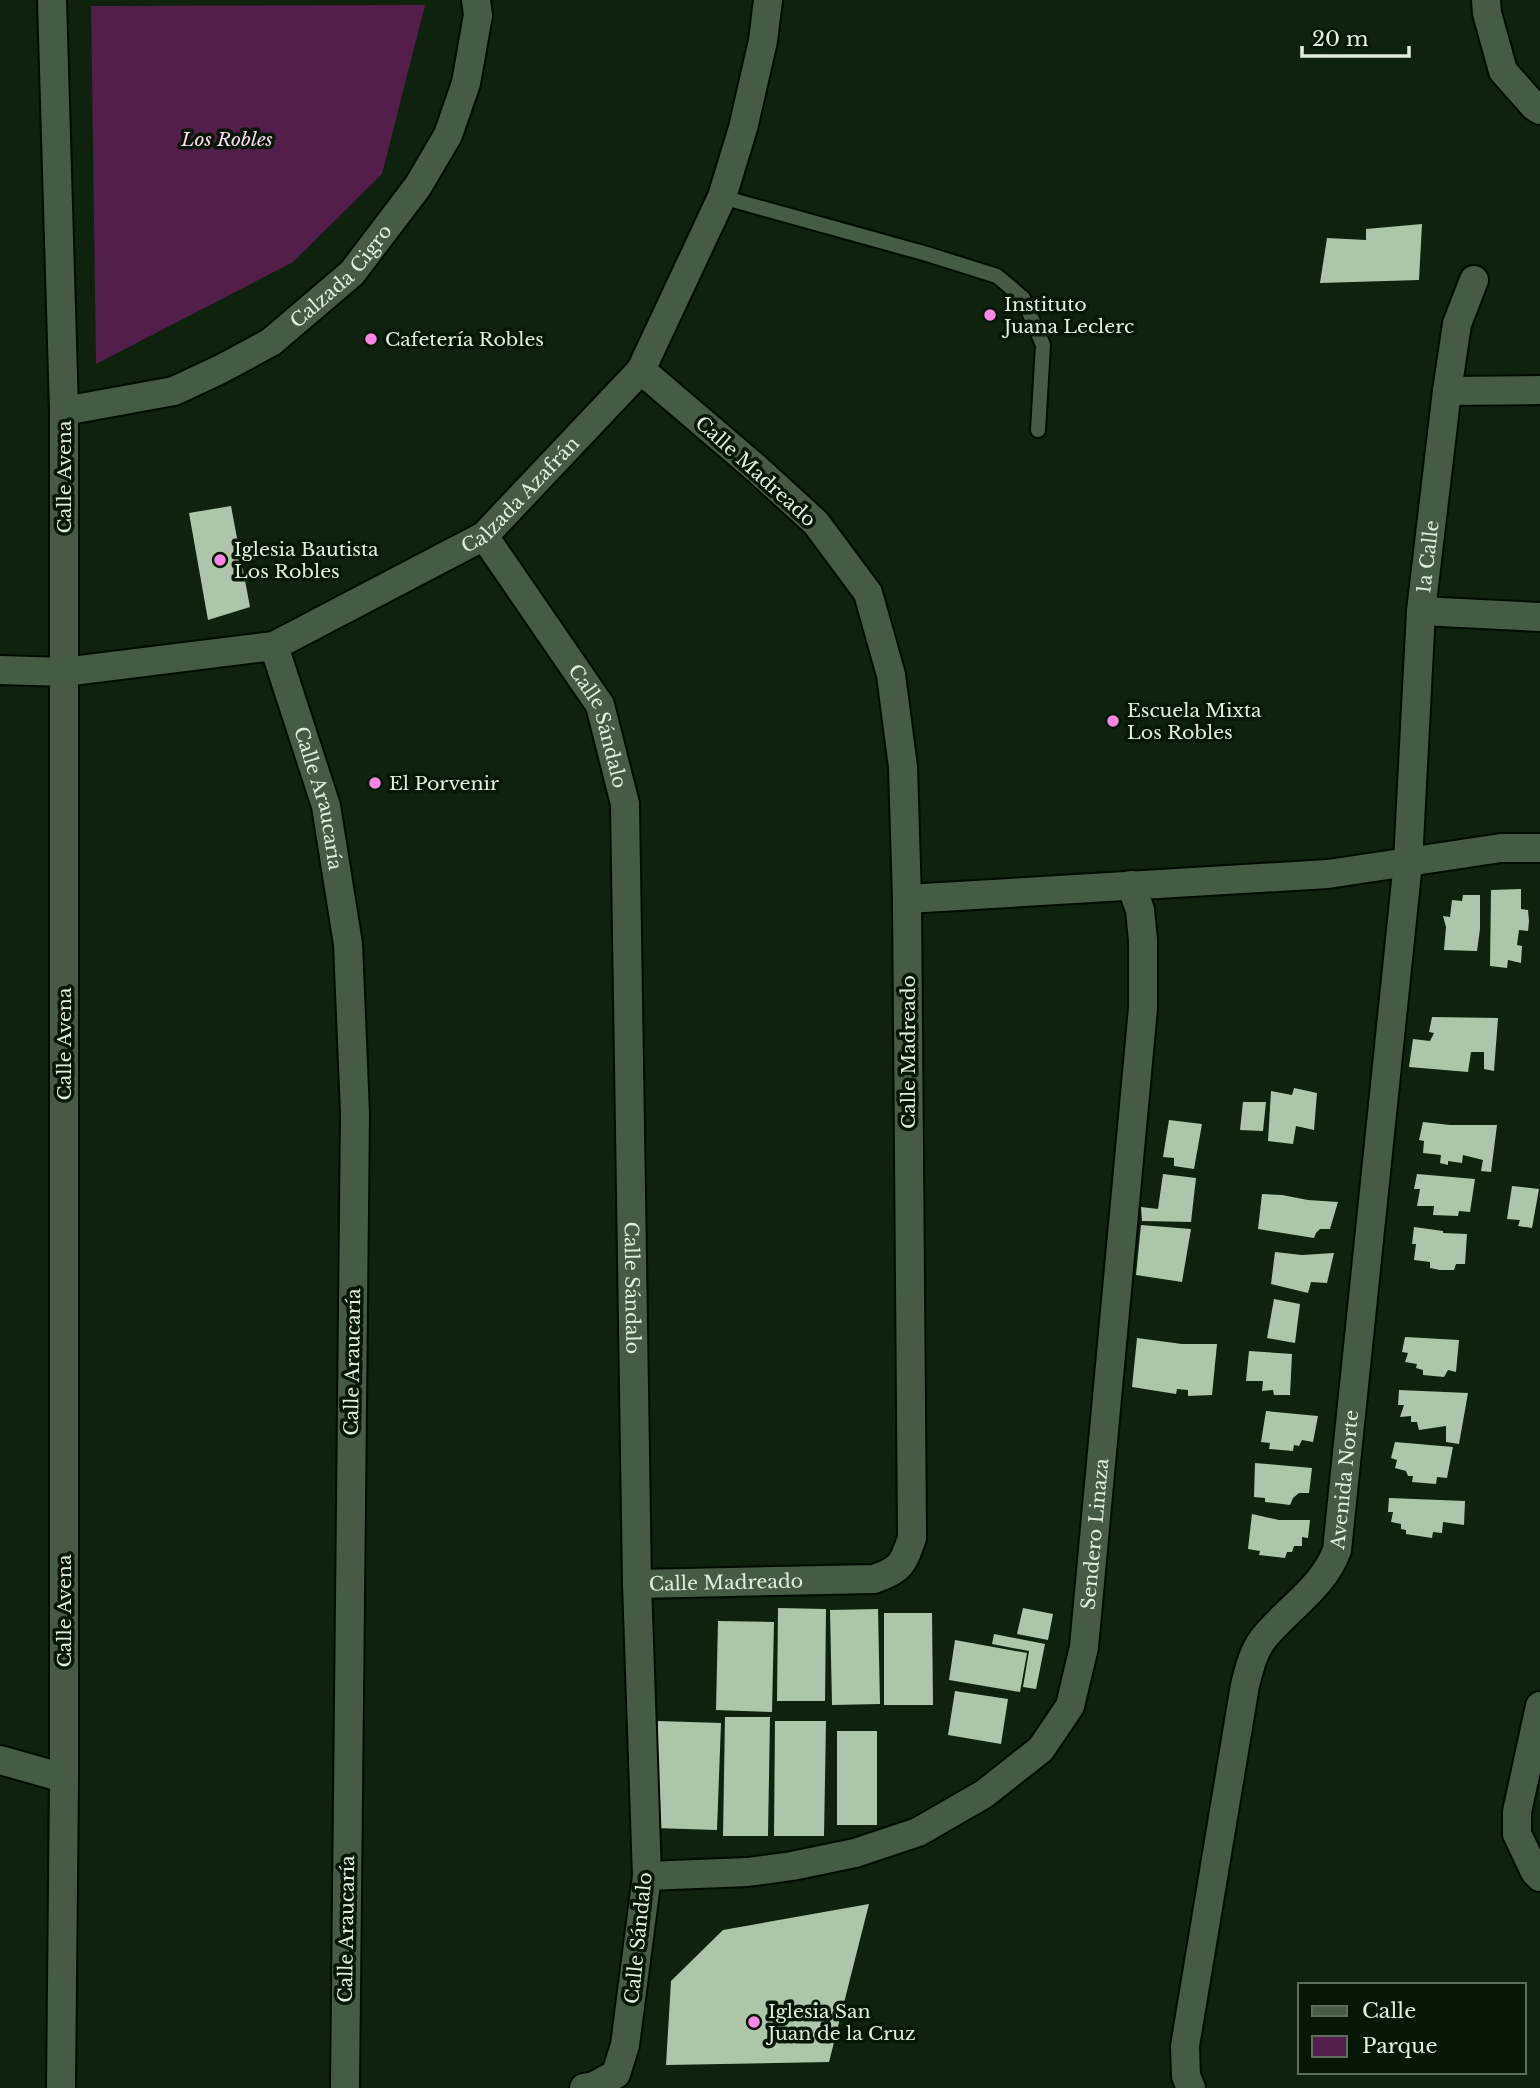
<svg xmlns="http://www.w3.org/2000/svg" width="1540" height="2088" font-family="'Libre Baskerville',serif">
  <rect width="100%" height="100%" fill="#0e220d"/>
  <path fill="#531e4a" d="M 425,5 L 382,174 L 293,262 L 96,364 L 91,6 Z"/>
  <g fill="#adc6aa">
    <path d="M 1422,224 L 1419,280 L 1320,283 L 1327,238 L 1366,240 L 1366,229 Z"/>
    <path d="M 231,506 L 250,607 L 208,620 L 189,513 Z"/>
    <path d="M 1521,889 L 1521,909 L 1528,910 L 1529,921 L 1528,931 L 1519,930 L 1517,945 L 1522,946 L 1521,963 L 1508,960 L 1507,968 L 1490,966 L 1491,890 Z"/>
    <path d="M 1463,895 L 1480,895 L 1480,929 L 1477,951 L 1444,950 L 1446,927 L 1443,916 L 1450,917 L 1452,900 L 1462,901 Z"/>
    <path d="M 1432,1017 L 1498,1018 L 1494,1071 L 1484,1069 L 1484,1052 L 1471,1052 L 1468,1072 L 1409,1067 L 1413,1039 L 1430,1041 L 1434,1033 L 1429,1032 Z"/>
    <path d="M 1294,1088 L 1317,1093 L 1314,1130 L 1296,1126 L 1293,1144 L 1268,1141 L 1271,1091 L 1292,1095 Z"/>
    <path d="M 1243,1102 L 1266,1102 L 1263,1131 L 1240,1130 Z"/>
    <path d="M 1169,1120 L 1202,1124 L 1194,1169 L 1174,1166 L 1174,1158 L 1163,1157 Z"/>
    <path d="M 1423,1122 L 1450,1125 L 1497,1125 L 1491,1172 L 1481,1171 L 1483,1160 L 1463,1155 L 1462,1163 L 1448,1161 L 1448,1165 L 1440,1163 L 1441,1155 L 1423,1153 L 1424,1141 L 1419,1140 Z"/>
    <path d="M 1163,1174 L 1196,1178 L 1191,1222 L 1142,1221 L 1141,1207 L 1158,1209 Z"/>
    <path d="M 1417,1174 L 1475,1179 L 1470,1212 L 1459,1211 L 1458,1216 L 1433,1215 L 1434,1206 L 1417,1206 L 1420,1189 L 1414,1189 Z"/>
    <path d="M 1512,1186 L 1539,1189 L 1532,1228 L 1518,1226 L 1520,1220 L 1507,1219 Z"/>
    <path d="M 1262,1194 L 1282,1195 L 1308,1200 L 1338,1202 L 1330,1229 L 1320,1229 L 1316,1233 L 1314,1238 L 1258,1229 Z"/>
    <path d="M 1141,1225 L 1191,1229 L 1182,1282 L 1136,1275 Z"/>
    <path d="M 1414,1227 L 1443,1231 L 1443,1233 L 1467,1234 L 1465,1264 L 1456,1264 L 1454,1270 L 1440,1270 L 1430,1268 L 1430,1262 L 1414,1260 L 1416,1244 L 1412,1244 Z"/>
    <path d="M 1275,1252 L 1302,1255 L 1334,1253 L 1327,1283 L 1311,1282 L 1308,1293 L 1271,1284 Z"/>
    <path d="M 1274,1299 L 1300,1304 L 1295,1343 L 1267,1338 Z"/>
    <path d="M 1405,1337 L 1459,1340 L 1456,1372 L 1448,1370 L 1444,1377 L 1423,1375 L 1423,1370 L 1416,1368 L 1417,1364 L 1405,1362 L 1408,1353 L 1402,1352 Z"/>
    <path d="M 1137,1338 L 1182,1344 L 1217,1344 L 1212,1395 L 1188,1396 L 1188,1390 L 1177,1389 L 1176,1394 L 1132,1387 Z"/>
    <path d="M 1249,1351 L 1292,1354 L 1290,1395 L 1274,1395 L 1273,1390 L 1262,1391 L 1263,1381 L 1246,1381 Z"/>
    <path d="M 1399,1390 L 1468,1393 L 1459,1444 L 1446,1442 L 1446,1426 L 1419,1430 L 1417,1422 L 1411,1422 L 1411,1416 L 1400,1417 L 1404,1405 L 1398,1405 Z"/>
    <path d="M 1266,1411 L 1318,1416 L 1313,1442 L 1302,1440 L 1299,1446 L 1294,1445 L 1293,1451 L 1269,1449 L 1270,1443 L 1261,1442 Z"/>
    <path d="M 1395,1442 L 1453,1447 L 1447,1478 L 1437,1477 L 1436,1484 L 1412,1482 L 1413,1476 L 1408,1476 L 1406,1471 L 1395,1468 L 1397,1460 L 1391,1458 Z"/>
    <path d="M 1255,1463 L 1312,1468 L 1309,1493 L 1299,1493 L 1293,1498 L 1290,1505 L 1265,1502 L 1265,1498 L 1254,1497 Z"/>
    <path d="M 1389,1498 L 1465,1501 L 1464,1525 L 1443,1522 L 1442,1533 L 1433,1532 L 1432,1538 L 1406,1534 L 1406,1530 L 1401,1529 L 1401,1524 L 1391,1522 L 1393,1512 L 1388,1512 Z"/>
    <path d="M 1252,1514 L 1279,1520 L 1310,1520 L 1308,1538 L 1302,1537 L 1302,1546 L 1294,1546 L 1292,1552 L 1287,1552 L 1285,1558 L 1259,1555 L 1260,1551 L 1248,1549 Z"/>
    <path d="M 778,1608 L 826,1609 L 825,1701 L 777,1701 Z"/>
    <path d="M 1023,1608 L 1053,1614 L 1048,1640 L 1017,1634 Z"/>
    <path d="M 878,1609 L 880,1704 L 832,1705 L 830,1610 Z"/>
    <path d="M 884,1613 L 932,1613 L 933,1705 L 884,1705 Z"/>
    <path d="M 718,1621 L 774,1622 L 772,1712 L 716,1710 Z"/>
    <path d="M 994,1634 L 1045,1644 L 1036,1689 L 1023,1687 L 1029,1651 L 992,1644 Z"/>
    <path d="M 955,1640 L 1027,1653 L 1020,1692 L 949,1680 Z"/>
    <path d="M 955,1691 L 1008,1699 L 1001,1744 L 948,1735 Z"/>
    <path d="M 725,1717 L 770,1717 L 768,1836 L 723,1836 Z"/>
    <path d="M 658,1721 L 721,1723 L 717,1830 L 654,1828 Z"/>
    <path d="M 775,1721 L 826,1721 L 824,1836 L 774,1836 Z"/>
    <rect x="837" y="1731" width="40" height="94"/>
    <path d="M 869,1904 L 829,2062 L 666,2065 L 671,1981 L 723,1930 Z"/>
  </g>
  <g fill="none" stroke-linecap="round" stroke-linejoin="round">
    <g stroke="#000b00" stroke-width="18">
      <path id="service" d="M 722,197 L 927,254 L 997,276 L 1023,298 L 1043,345 L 1038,430"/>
    </g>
    <g stroke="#000b00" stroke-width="32">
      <g id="minor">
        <path d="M 52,0 L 64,411 L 64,1778 L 61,2088"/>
        <path d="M 1486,0 L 1487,13 L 1503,71 L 1534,106 L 1540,110"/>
        <path d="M 1447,391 L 1540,390"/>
        <path id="s1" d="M 64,411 L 174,391 L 221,369 L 271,342 L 352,273 L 418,186 L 448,135 L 466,83 L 478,15 L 476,0"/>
        <path id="s2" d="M 484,536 L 600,705 L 625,804 L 637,1584 L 647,1876 L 625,2045 L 616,2074 L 594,2086 L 584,2088"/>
        <path d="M 1421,611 L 1540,617"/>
        <path id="s3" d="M 274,646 L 326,806 L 348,944 L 355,1113 L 345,2088"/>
        <path id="s4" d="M 0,670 L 64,672 L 274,646 L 484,536 L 641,370 L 722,197 L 743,128 L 763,41 L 768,0"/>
        <path d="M 907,899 L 1328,874 L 1501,848 L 1540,848"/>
        <path id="s5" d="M 637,1584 L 874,1579 C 901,1570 903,1564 912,1538 L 907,899 L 903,767 L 891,675 L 868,593 L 816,523 L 757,469 L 641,370"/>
        <path d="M 1540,1706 L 1517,1812 L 1517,1834 L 1535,1872 L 1540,1877"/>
        <path d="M 0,1760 L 64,1778"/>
        <path id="s6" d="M 647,1876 L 748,1872 L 792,1866 L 855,1853 L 918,1832 L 984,1794 L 1041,1749 L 1070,1706 L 1084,1647 L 1143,1008 L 1143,940 L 1140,910 L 1131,885"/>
        <path id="s7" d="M 1191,2088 L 1186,2076 L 1185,2046 L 1245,1685 C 1249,1670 1253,1652 1263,1639 C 1287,1609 1324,1587 1337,1550 L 1408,862 L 1421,611 L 1447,391 L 1457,324 L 1474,280"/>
      </g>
    </g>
    <use href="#service" stroke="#455b43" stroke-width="14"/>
    <use href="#minor" stroke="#455b43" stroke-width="28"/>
  </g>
  <g fill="#fc86e4" stroke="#061805" stroke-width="2.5">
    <circle cx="990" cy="315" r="7"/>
    <circle cx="371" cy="339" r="7"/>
    <circle cx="220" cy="560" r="7"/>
    <circle cx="1113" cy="721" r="7"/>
    <circle cx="375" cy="783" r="7"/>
    <circle cx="754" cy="2022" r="7"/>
  </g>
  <g text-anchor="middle" stroke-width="7" stroke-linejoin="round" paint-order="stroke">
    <g font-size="19" font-style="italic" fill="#fdd7f3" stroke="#061805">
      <text x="227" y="146">Los Robles</text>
    </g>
    <g font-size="19" fill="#e1eedf" stroke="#061805">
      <text dy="7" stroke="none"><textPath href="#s1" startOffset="317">Calzada Cigro</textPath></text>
      <text transform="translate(756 471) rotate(42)" y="7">Calle Madreado</text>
      <text transform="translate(64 477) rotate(-90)" y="7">Calle Avena</text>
      <text dy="7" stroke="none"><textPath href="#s4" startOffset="567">Calzada Azafrán</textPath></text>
      <text dy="7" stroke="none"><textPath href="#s7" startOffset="1573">1a Calle</textPath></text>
      <text dy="7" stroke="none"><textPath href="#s2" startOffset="224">Calle Sándalo</textPath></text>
      <text dy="7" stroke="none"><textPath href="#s3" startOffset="159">Calle Araucaría</textPath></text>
      <text transform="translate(64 1044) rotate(-90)" y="7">Calle Avena</text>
      <text transform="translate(908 1052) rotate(-90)" y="7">Calle Madreado</text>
      <text dy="7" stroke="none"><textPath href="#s2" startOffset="791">Calle Sándalo</textPath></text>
      <text transform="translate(352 1362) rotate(-89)" y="7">Calle Araucaría</text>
      <text dy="7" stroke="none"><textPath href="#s7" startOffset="646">Avenida Norte</textPath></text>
      <text dy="7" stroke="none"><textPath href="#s6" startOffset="651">Sendero Linaza</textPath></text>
      <text dy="7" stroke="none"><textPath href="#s5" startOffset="89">Calle Madreado</textPath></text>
      <text transform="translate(64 1611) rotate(-90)" y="7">Calle Avena</text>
      <text transform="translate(346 1929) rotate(-89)" y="7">Calle Araucaría</text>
      <text transform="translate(638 1938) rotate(-84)" y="7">Calle Sándalo</text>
    </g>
    <g font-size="19" fill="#e1eedf" stroke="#061805" text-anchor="start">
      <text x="1004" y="311">Instituto<tspan x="1004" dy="22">Juana Leclerc</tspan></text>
      <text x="385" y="346">Cafetería Robles</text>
      <text x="234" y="556">Iglesia Bautista<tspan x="234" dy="22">Los Robles</tspan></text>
      <text x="1127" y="717">Escuela Mixta<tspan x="1127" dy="22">Los Robles</tspan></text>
      <text x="389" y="790">El Porvenir</text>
      <text x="768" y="2018">Iglesia San<tspan x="768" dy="22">Juan de la Cruz</tspan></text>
    </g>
  </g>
  <rect x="1298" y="1983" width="228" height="91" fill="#061805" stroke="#5e6e5c" stroke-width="2"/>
  <rect x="1312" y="2006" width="35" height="10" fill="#455b43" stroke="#5e6e5c" stroke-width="2"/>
  <text x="1362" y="2018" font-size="21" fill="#e1eedf">Calle</text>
  <rect x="1312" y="2036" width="35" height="21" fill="#531e4a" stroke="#5e6e5c" stroke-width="2"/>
  <text x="1362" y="2053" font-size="21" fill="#e1eedf">Parque</text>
  <path d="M1302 46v10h107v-10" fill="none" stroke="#e1eedf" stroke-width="3.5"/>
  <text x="1312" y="46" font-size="21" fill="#e1eedf" stroke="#061805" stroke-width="5" paint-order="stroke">20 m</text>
</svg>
